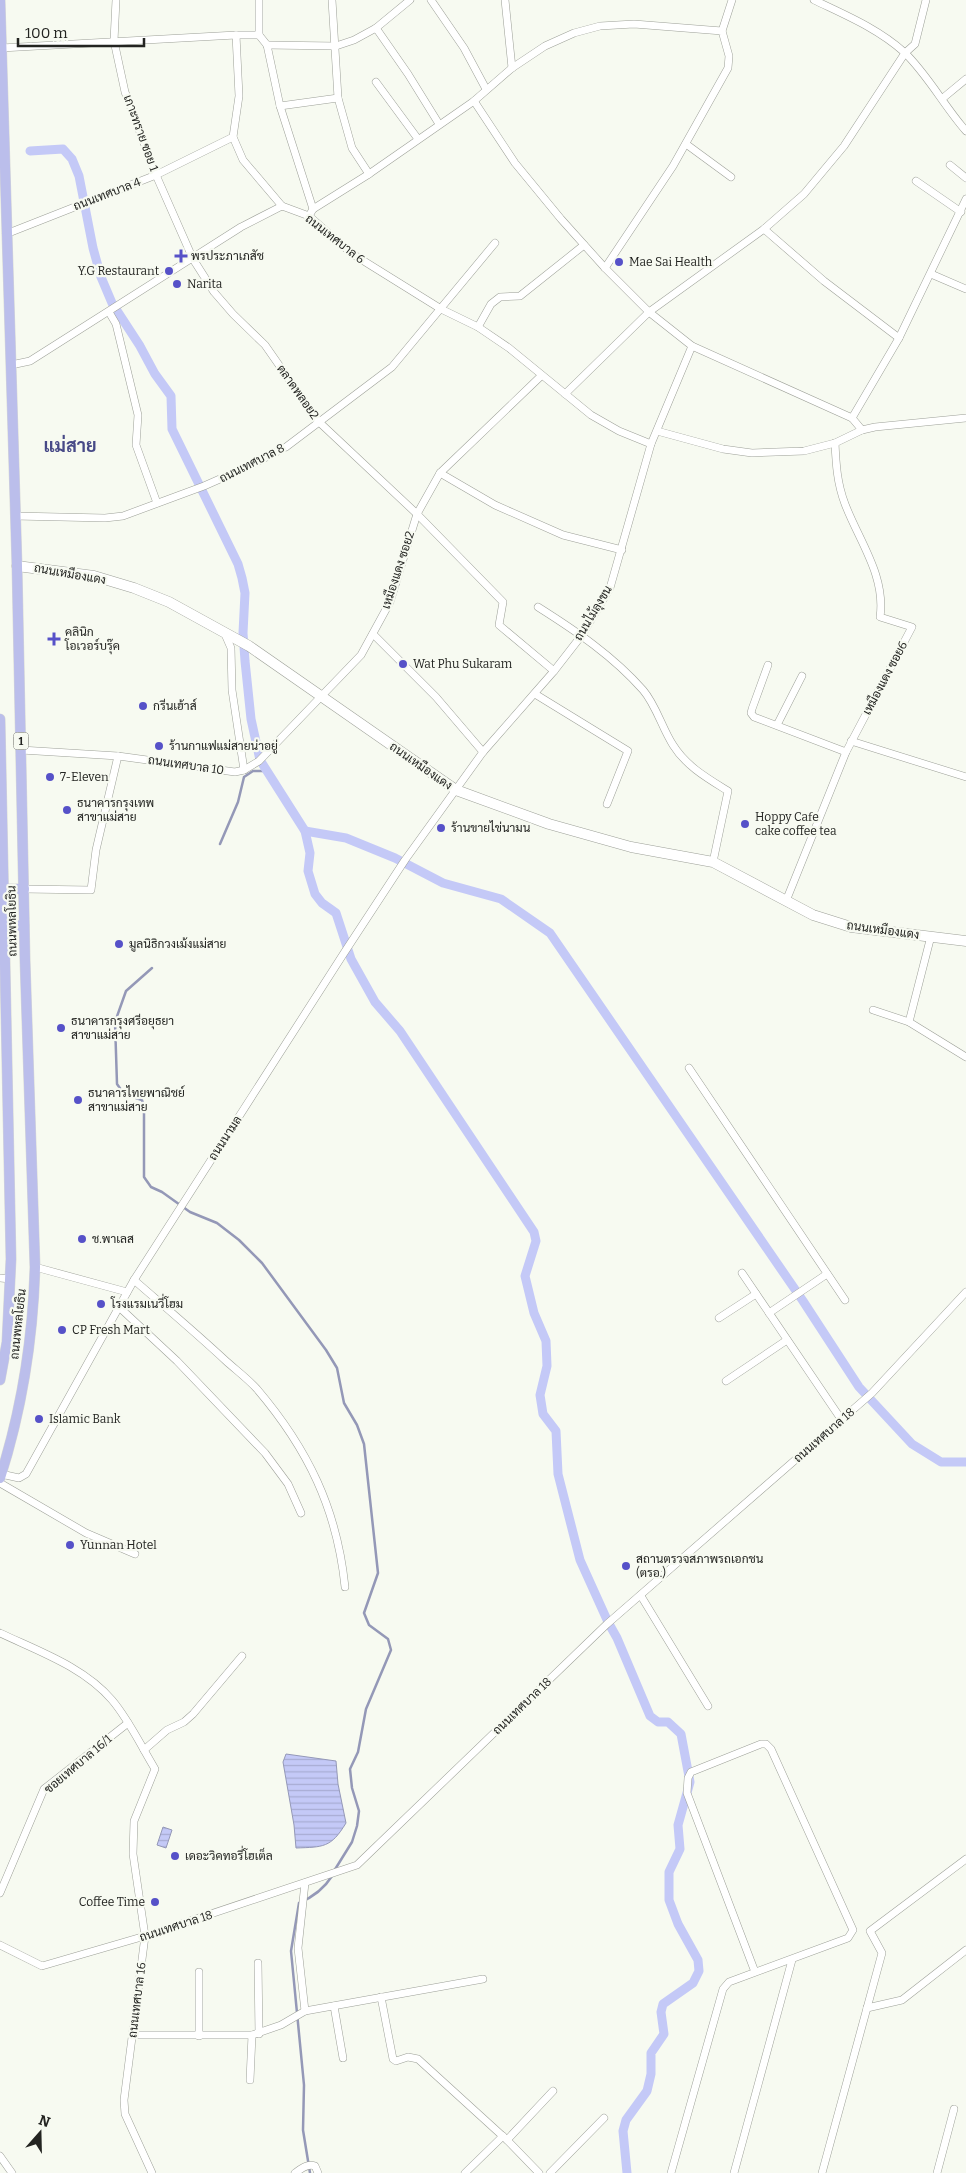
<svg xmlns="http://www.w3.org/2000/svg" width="966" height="2173" font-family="Bitter,Sarabun,serif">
  <defs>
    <pattern id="water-rules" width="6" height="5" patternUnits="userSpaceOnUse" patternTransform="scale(1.25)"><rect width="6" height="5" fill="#c4c9f7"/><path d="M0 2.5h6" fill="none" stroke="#a8acd3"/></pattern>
  </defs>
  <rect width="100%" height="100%" fill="#f7faf1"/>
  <g fill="url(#water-rules)" stroke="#9498b7">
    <path d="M 286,1754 L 336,1761 L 338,1784 L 346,1823 C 331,1848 323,1847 296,1848 L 294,1825 L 283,1762 Z"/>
    <path d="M 163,1827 L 172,1830 L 166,1848 L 157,1845 Z"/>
  </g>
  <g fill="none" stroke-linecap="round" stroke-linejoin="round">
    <g stroke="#9498b7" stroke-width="2.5">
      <path d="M 220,844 L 238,802 L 244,777 L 253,771 L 267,771"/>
      <path d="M 152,968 L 126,991 L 115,1022 L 117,1084 L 124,1094 L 142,1100 L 144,1107 L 144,1177 L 151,1187 L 162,1192 L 190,1212 L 217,1223 L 239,1240 L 262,1263 L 326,1350 L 337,1368 L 344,1403 L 357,1425 L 364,1444 L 378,1573 L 364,1613 L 369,1625 L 388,1639 L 391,1650 L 366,1709 L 358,1752 L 350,1769 L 352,1788 L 359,1811 L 357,1826 L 352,1842 L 334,1871"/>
      <path d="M 310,2173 L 303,2130 L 304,2085 L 291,1951 L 299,1903 C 313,1897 324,1889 332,1876"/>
    </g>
    <g stroke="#c4c9f7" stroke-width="9">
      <path d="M 30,151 L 63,149 L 72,159 L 79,176 L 93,248 L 101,277 L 112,303 L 140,346 L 155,374 L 171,396 L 172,429 L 238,564 L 242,578 L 245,593 L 243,633 L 245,661 L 251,719 L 260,760 L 305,831 L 310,853 L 308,871 L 315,894 L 322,903 L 336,913 L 351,959 L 375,1002 L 400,1031 L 534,1232 L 536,1241 L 525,1276 L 534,1313 L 546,1341 L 547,1366 L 540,1395 L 543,1414 L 556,1431 L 558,1474 L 580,1560 L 608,1622 L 617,1638 L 650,1716 L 658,1722 L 668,1722 L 681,1734 L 690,1782 L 678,1825 L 680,1849 L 669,1872 L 669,1900 L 678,1924 L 698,1960 L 699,1971 L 693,1983 L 663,2004 L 661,2012 L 664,2034 L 651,2053 L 651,2074 L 647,2091 L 626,2120 L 623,2131 L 627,2173"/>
      <path d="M 305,831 L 346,838 L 395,858 L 443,883 L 501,899 L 550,933 L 803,1301 L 859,1387 L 912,1444 L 941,1462 L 966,1462"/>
    </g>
    <g stroke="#9da098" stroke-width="8">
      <g id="street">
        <path d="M 116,0 L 114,41 L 125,92 L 156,175 L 193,259 L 214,292 L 233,314 L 265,345 L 318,421 L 417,514 L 503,602 L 499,625 L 554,671"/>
        <path d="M 259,0 L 259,35 L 267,45 L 280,106 L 313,209"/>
        <path d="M 332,0 L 338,98 L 352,148 L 369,174"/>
        <path d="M 431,0 L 464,48 L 486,89"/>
        <path d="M 505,0 L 512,68"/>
        <path d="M 814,0 C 845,15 877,28 904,52 C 928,75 944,106 966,131"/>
        <path d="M 376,28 L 410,0"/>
        <path d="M 722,31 L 732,0"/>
        <path d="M 236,35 L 239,96 L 233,137 L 243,160 L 282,206"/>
        <path d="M 267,45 L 336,46 L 354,40 L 376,28 L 408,74 L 439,124"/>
        <path d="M 1,48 L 236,35 L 259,35"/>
        <path d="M 376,82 L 418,139"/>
        <path d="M 943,98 L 966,79"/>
        <path d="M 474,101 L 515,163 L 561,219 L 605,268 L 649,312 L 692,346 L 852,418 L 862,430"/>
        <path d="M 280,106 L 338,98"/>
        <path d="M 686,144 L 731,177"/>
        <path d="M 950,165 L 966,178"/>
        <path d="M 916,181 L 961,212"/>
        <path d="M 309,216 L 313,209 L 369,174 L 474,101 L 512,68 L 545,46 L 574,33 L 600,26 L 634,24 L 722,31 L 729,56 L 728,68 L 673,166 L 605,268"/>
        <path d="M 764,229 L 824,281 L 899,338"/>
        <path d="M 6,234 L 156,175 L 233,137"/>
        <path d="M 931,274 L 966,289"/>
        <path d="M 109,312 L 116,324 L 138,415 L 136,445 L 157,503"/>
        <path d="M 478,327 L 491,304 L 500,297 L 520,296 L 584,245"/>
        <path d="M 11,365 L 30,361 L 241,227 L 282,206 L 309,216 L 351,253 L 441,309 L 478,327 L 509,348 L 591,415 L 619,431 L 651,444"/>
        <path d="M 565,394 L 649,312 L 764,229 L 804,194 L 844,146 L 905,53 L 915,44 L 926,0"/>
        <path d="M 852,418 L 899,338 L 966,199"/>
        <path d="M 657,431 L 723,449 L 752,453 L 804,451 L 835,443 L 862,430 L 875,427 L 966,418"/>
        <path d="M 440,473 L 495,505 L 563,535 L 622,550"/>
        <path d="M 15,516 L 105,518 L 123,516 L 204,486 L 247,467 L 286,447 L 392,367 L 495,243"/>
        <path d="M 538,607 C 576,631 613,656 643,690 C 656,705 662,728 673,745 C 686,766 707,778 728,791 L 713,862"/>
        <path d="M 224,632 L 231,648 L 232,690 L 244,770"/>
        <path d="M 373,634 L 436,697 L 483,752"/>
        <path d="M 768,665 L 752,709 L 751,713 L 754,717 L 846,752"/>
        <path d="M 535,694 L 628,751 L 607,804"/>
        <path d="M 777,725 L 802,676"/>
        <path d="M 851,741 L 966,777"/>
        <path d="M 21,750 L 118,756 L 235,772 L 244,770 L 259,761 L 361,655 L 390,602 L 417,514 L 440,473 L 541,376"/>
        <path d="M 24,889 L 91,890 L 96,850 L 118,756"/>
        <path d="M 786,901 L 846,752 L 912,627 L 880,617 C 886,576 859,541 845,504 C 837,483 836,464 835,443"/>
        <path d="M 931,936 L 909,1022 L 966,1057"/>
        <path d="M 873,1010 L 909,1022"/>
        <path d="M 689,1068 L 845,1300"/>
        <path d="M 35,1267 L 127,1292"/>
        <path d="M 742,1273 L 841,1419"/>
        <path d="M 0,1278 L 10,1279"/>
        <path d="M 134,1280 C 165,1307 196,1333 226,1361 C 236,1370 248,1379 257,1389 C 308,1449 337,1509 345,1587"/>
        <path d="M 119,1307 L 177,1361 L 265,1453 L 288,1484 L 301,1513"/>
        <path d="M 769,1313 L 827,1274"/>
        <path d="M 719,1318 L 756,1294"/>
        <path d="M 726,1381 L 787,1340"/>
        <path d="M 1,1474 L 19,1478 L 26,1474 L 134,1280 L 344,953 L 405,860 L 483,752 L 554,671 L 582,635 L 610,588 L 651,444 L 692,346"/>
        <path d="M 0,1483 L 86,1533 L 135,1554"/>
        <path d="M 641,1596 L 708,1706"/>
        <path d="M 0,1633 C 38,1651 84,1667 112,1700 C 129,1720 141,1746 155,1769 L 134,1821 L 133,1854 L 145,1936 L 124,2100 L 125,2114 L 152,2173"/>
        <path d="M 144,1750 L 167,1730 L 184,1722 L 193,1714 L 242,1656"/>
        <path d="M 305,1883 L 298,1948 L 305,2011"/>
        <path d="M 0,1893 L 44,1789 L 128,1723"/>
        <path d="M 0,1945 L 42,1966 L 145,1936 L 357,1865 L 607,1624 L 872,1393 L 966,1292"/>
        <path d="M 258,1963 L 259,2034"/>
        <path d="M 381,1997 L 393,2059 L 396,2061 L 408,2057 L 418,2059 L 507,2140 L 539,2173"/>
        <path d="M 334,2006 L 343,2058"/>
        <path d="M 867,2008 L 902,2000 L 966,1950"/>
        <path d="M 133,2035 L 252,2035 L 281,2025 L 305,2011 L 483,1979"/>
        <path d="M 199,2036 L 199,1972"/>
        <path d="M 250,2080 L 252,2035"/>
        <path d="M 507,2140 L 553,2091"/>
        <path d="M 0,2156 L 12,2173"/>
        <path d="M 295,2173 C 301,2169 308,2163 315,2166 L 318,2173"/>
        <path d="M 465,2173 L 503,2136"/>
        <path d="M 550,2173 L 604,2118"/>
        <path d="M 671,2173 L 723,1989 L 729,1982 L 848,1938 L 853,1930 L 771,1749 L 766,1744 L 761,1744 L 691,1772 L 688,1778 L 687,1793 L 755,1972"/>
        <path d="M 734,2173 L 792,1960"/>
        <path d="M 822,2173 L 882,1953 L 870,1931 L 966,1859"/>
        <path d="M 937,2173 L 954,2109"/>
      </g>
    </g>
    <g stroke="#9da098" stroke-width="11">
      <path id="secondary" d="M 17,566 L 94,576 L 134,588 L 169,602 L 249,646 L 456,790 L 549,824 L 631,847 L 713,862 L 813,915 L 851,927 L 966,941"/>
    </g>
    <g stroke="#d7d8d7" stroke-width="11">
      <g id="primary">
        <path d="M 0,719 L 11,1259 L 7,1342 L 0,1380"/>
        <path d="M 4,889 L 24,889"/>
        <path d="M 4,925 L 24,926"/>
        <path d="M 0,1478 C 22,1409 33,1338 35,1267 L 25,960 L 17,566 L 0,0"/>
      </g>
    </g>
    <use href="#street" stroke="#fff" stroke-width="7"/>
    <use href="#secondary" stroke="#fff" stroke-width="10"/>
    <use href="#primary" stroke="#bbbeeb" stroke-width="10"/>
  </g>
  <g fill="#5651c8" stroke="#f7faf1" stroke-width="2">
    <path d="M178.5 248.5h5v5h5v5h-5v5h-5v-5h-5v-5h5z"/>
    <circle cx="619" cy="262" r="5"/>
    <circle cx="169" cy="271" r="5"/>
    <circle cx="177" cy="284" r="5"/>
    <path d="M51.5 631.5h5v5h5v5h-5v5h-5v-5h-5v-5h5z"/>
    <circle cx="403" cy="664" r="5"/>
    <circle cx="143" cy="706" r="5"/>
    <circle cx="159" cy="746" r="5"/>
    <circle cx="50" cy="777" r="5"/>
    <circle cx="67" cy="810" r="5"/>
    <circle cx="745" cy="824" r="5"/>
    <circle cx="441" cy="828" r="5"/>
    <circle cx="119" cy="944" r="5"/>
    <circle cx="61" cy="1028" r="5"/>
    <circle cx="78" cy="1100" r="5"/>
    <circle cx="82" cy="1239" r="5"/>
    <circle cx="101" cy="1304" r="5"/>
    <circle cx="62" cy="1330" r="5"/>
    <circle cx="39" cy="1419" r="5"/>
    <circle cx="70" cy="1545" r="5"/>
    <circle cx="626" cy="1566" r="5"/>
    <circle cx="175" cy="1856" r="5"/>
    <circle cx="155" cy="1902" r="5"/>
  </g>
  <g text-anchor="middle" stroke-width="4.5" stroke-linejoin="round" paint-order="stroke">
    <rect fill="#f7faf1" stroke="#63645f" stroke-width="1" x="13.5" y="732.5" width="15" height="17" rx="4"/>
    <g font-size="11" font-weight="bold" fill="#232421">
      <text x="21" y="745">1</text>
    </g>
    <g font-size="12" fill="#232421" stroke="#f7faf1">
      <text transform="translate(141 133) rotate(70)" y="4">เกาะทราย ซอย 1</text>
      <text transform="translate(107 194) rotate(-21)" y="4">ถนนเทศบาล 4</text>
      <text transform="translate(335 239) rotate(38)" y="4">ถนนเทศบาล 6</text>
      <text transform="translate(298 392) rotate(55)" y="4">ตลาดพลอย2</text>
      <text transform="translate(252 463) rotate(-27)" y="4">ถนนเทศบาล 8</text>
      <text transform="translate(398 570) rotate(-72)" y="4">เหมืองแดง ซอย2</text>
      <text transform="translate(70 574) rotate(10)" y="4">ถนนเหมืองแดง</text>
      <text transform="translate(593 613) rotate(-59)" y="4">ถนนไม้ลุงขน</text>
      <text transform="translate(885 678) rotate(-62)" y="4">เหมืองแดง ซอย6</text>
      <text transform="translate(186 765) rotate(8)" y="4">ถนนเทศบาล 10</text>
      <text transform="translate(421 766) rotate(35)" y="4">ถนนเหมืองแดง</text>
      <text transform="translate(12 921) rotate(-91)" y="4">ถนนพหลโยธิน</text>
      <text transform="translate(883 930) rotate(8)" y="4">ถนนเหมืองแดง</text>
      <text transform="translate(225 1138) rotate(-57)" y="4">ถนนนามล</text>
      <text transform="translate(18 1324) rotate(-84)" y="4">ถนนพหลโยธิน</text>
      <text transform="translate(824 1435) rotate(-41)" y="4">ถนนเทศบาล 18</text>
      <text transform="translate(522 1706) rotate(-44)" y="4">ถนนเทศบาล 18</text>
      <text transform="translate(78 1764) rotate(-40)" y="4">ซอยเทศบาล 16/1</text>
      <text transform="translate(176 1926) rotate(-18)" y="4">ถนนเทศบาล 18</text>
      <text transform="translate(137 2000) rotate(-83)" y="4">ถนนเทศบาล 16</text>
    </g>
    <g font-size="12" fill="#232421" stroke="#f7faf1" text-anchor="start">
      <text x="191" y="260">พรประภาเภสัช</text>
      <text x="629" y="266">Mae Sai Health</text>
      <text x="159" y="275" text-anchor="end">Y.G Restaurant</text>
      <text x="187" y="288">Narita</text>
      <text x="65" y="636">คลินิก<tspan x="65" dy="14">โอเวอร์บรุ๊ค</tspan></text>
      <text x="413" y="668">Wat Phu Sukaram</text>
      <text x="153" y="710">กรีนเฮ้าส์</text>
      <text x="169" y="750">ร้านกาแฟแม่สายน่าอยู่</text>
      <text x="60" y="781">7-Eleven</text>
      <text x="77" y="807">ธนาคารกรุงเทพ<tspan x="77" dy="14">สาขาแม่สาย</tspan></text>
      <text x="755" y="821">Hoppy Cafe<tspan x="755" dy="14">cake coffee tea</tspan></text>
      <text x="451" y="832">ร้านขายไข่นามน</text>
      <text x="129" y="948">มูลนิธิกวงเม้งแม่สาย</text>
      <text x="71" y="1025">ธนาคารกรุงศรีอยุธยา<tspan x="71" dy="14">สาขาแม่สาย</tspan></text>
      <text x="88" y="1097">ธนาคารไทยพาณิชย์<tspan x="88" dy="14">สาขาแม่สาย</tspan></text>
      <text x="92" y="1243">ช.พาเลส</text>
      <text x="111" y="1308">โรงแรมเนวี่โฮม</text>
      <text x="72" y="1334">CP Fresh Mart</text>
      <text x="49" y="1423">Islamic Bank</text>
      <text x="80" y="1549">Yunnan Hotel</text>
      <text x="636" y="1563">สถานตรวจสภาพรถเอกชน<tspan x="636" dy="14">(ตรอ.)</tspan></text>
      <text x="185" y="1860">เดอะวิคทอรี่โฮเต็ล</text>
      <text x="145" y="1906" text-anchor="end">Coffee Time</text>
    </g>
    <g font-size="18" font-weight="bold" fill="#474987" stroke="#f7faf1">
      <text x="70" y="452">แม่สาย</text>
    </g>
  </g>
  <g transform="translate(40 2133) rotate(20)" stroke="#f7faf1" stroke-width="4" paint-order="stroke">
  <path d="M0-4L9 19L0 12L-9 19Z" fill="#232421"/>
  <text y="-8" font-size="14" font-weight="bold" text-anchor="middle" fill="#232421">N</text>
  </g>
  <path d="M18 38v8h126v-8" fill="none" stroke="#232421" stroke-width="2.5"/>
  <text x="25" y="38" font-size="15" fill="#232421" stroke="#f7faf1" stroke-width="4" paint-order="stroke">100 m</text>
</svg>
